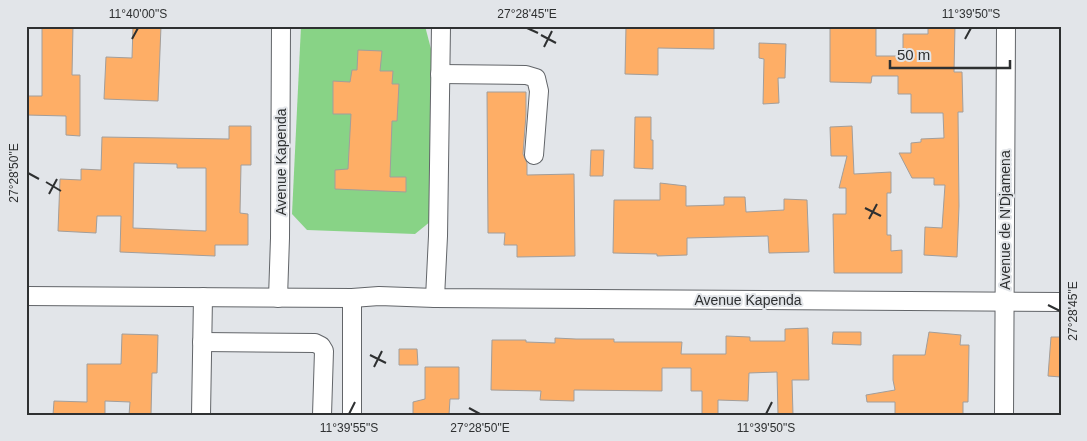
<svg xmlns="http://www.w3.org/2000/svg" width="1087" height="441" font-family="Helvetica,sans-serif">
  <rect width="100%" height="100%" fill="#e2e5e9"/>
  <path fill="#88d386" d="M 301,26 L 425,26 L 431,49 L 431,221 L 415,234 L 307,230 L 292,214 Z"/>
  <g fill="#feae66" stroke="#a29e9b" fill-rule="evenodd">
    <path d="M 42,26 L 73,26 L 72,75 L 80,75 L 80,136 L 66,135 L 66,116 L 26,115 L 26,96 L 42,96 Z"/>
    <path d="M 133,26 L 161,26 L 158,101 L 104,99 L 106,57 L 132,58 Z"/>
    <path d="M 626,26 L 714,26 L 714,49 L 658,48 L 658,75 L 625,74 Z"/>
    <path d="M 830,26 L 876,26 L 876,56 L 903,56 L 903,34 L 928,34 L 928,26 L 955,26 L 954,72 L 962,72 L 963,112 L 958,112 L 959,206 L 957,257 L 924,255 L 925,227 L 942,228 L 945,185 L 934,185 L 934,178 L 912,178 L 899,153 L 911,153 L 911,143 L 921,142 L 921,139 L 944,138 L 943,113 L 911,113 L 911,94 L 898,94 L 898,76 L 872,76 L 871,83 L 830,82 Z"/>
    <path d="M 759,43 L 786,44 L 785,78 L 778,78 L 779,103 L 763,104 L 764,59 L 759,58 Z"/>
    <path d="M 358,50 L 382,51 L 380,71 L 393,71 L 392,84 L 399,84 L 397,121 L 392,121 L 390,177 L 406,177 L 406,192 L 335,189 L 335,170 L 348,169 L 351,114 L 333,114 L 333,81 L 350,82 L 352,70 L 357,70 Z"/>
    <path d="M 487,92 L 526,92 L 526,115 L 523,154 L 527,163 L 527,175 L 574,174 L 575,256 L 517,257 L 517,245 L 504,245 L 505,233 L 488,233 Z"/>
    <path d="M 635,117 L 651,117 L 651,140 L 653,140 L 653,169 L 634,168 Z"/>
    <path d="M 229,126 L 251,126 L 251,165 L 241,165 L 240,213 L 248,214 L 248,245 L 215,245 L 215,256 L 120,252 L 121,216 L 97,216 L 96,233 L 58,231 L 60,179 L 81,180 L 81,169 L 101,170 L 102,137 L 229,139 ZM 134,163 L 177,164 L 177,168 L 206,168 L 206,231 L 133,228 Z"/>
    <path d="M 852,126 L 854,174 L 891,172 L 891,193 L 887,193 L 887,235 L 891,235 L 891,251 L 902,250 L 902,273 L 834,273 L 833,214 L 846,214 L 846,188 L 839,188 L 847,156 L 831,156 L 830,127 Z"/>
    <path d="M 591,150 L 604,150 L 603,176 L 590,176 Z"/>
    <path d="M 660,183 L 686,186 L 686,206 L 724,205 L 724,197 L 745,197 L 746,212 L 784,210 L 784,199 L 807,200 L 809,252 L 769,253 L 768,236 L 687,238 L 687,255 L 657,256 L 657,254 L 613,253 L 614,200 L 660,200 Z"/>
    <path d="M 808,328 L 809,380 L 792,380 L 793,415 L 778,415 L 777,372 L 749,373 L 748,401 L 718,400 L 718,415 L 702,415 L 702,391 L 691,391 L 691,368 L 662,368 L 662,391 L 574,390 L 574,401 L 540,400 L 541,391 L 491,390 L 492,340 L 526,340 L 526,342 L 555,343 L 555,338 L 576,339 L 614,339 L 614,342 L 682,342 L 681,354 L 726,354 L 726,336 L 750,337 L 750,341 L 785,341 L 785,329 Z"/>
    <path d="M 833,332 L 861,332 L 861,345 L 832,344 Z"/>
    <path d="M 929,332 L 961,335 L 960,345 L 969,345 L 968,402 L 963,402 L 963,415 L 895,415 L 895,402 L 867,402 L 866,395 L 895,390 L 893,380 L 893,355 L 925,355 Z"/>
    <path d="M 122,334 L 158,335 L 157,373 L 152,373 L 151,415 L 129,415 L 130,402 L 105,401 L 105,415 L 53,415 L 54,401 L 87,402 L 87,364 L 121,364 Z"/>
    <path d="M 1051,337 L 1061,337 L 1061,377 L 1048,376 Z"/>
    <path d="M 399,349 L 417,349 L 418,365 L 399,365 Z"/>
    <path d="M 425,367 L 459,367 L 459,399 L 450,399 L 449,415 L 413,415 L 413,402 L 425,399 Z"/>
  </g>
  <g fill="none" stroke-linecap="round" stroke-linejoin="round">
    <g stroke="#626569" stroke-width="20">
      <g id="minor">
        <path d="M 440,74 L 526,75 L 536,78 L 539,91 L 534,155"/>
        <path d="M 26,296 L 352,298 L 379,296 L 435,298 L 1061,302"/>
        <path d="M 278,298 L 280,238 L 281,26"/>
        <path d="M 352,298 L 352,415"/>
        <path d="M 435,298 L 438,236 L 441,26"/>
        <path d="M 202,342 L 315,343 L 321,346 L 324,351 L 322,415"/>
        <path d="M 201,415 L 203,297"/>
        <path d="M 1004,415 L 1006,26"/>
      </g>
    </g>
    <use href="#minor" stroke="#fff" stroke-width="18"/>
  </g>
  <path fill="none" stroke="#2e3031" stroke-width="2" d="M 527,28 L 538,33M 541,35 L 556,43M 132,39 L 138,28M 965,39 L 971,28M 544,47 L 552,31M 28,173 L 39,179M 46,182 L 61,191M 49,194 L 57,179M 865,208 L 881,216M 869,219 L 877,204M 1048,305 L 1060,311M 370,355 L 386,363M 374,367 L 382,351M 469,408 L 480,414M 349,414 L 355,402M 766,414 L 772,402"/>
  <g text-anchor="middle" stroke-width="4" stroke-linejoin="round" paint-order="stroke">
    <g font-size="14" fill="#2e3031" stroke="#e2e5e9">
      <text transform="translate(281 162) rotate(-90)" y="5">Avenue Kapenda</text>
      <text transform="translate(1005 220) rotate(-90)" y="5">Avenue de N'Djamena</text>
      <text x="748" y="305">Avenue Kapenda</text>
    </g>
  </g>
  <rect width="1087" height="441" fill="none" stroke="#e2e5e9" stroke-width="55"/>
  <path d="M890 60v8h120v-8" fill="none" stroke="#2e3031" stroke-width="2.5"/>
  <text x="897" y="60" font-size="15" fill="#2e3031" stroke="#e2e5e9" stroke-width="4" paint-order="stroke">50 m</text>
  <rect x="28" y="28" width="1032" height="386" fill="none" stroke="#2e3031" stroke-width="2"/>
  <g font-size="12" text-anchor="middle" fill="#2e3031">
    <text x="138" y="18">11°40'00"S</text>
    <text x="527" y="18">27°28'45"E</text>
    <text x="971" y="18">11°39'50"S</text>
    <text transform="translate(14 173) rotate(-90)" y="4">27°28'50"E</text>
    <text transform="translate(1073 311) rotate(-90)" y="4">27°28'45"E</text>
    <text x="349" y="432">11°39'55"S</text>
    <text x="480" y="432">27°28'50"E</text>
    <text x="766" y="432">11°39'50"S</text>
  </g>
</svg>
